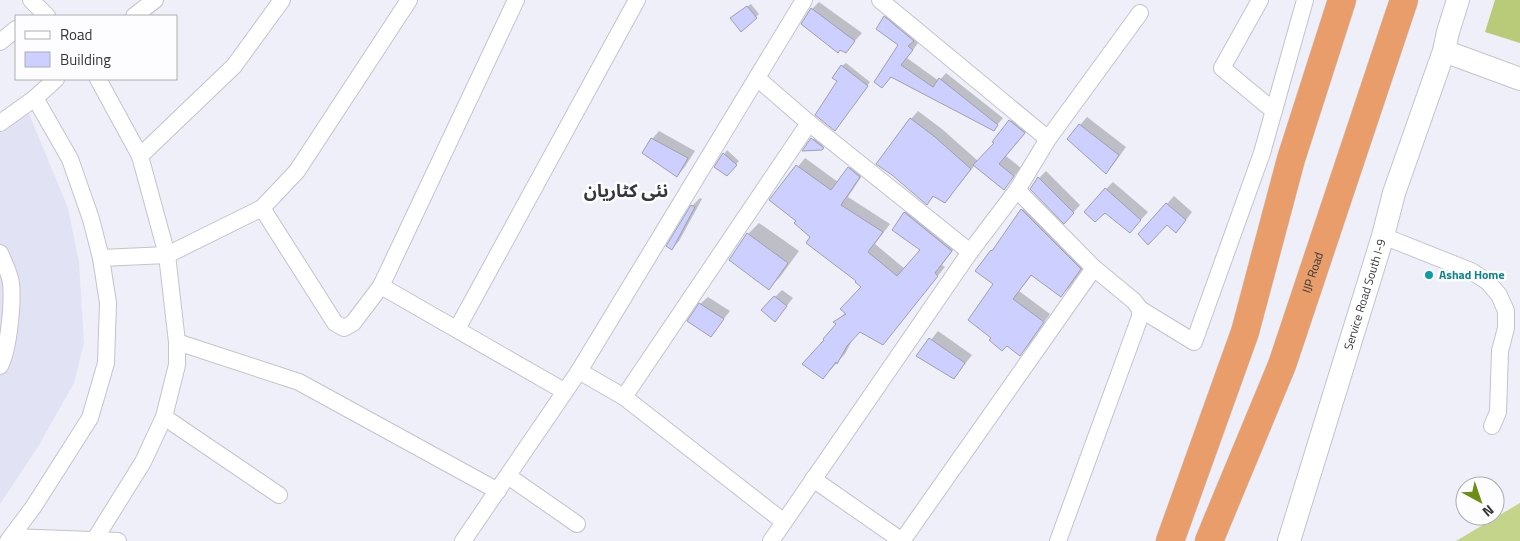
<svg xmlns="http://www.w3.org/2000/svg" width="1520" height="541" font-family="'Titillium Web','Noto Sans Arabic',sans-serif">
  <rect width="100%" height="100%" fill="#eeeff8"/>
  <path fill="#e1e3f4" d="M 27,109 L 68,208 L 79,262 L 84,343 L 74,383 L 39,445 L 0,504 L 0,129 Z"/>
  <path fill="#c4d48b" d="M 1520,503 L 1520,541 L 1456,541 Z"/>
  <path fill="#b9cb78" d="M 1495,0 L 1520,0 L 1520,43 L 1485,32 Z"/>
  <g fill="#0003">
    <path d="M 819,2 L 862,33 L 846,51 L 840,48 L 812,9 Z"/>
    <path d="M 751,4 L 759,14 L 741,30 L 735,15 Z"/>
    <path d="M 891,10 L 919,34 L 914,39 L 918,43 L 907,58 L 939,81 L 946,73 L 1003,118 L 993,130 L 892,76 L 882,87 L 900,44 L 885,17 Z"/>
    <path d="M 846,63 L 870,82 L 835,130 L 839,81 L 842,66 Z"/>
    <path d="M 918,111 L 942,129 L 978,161 L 996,143 L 994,142 L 1017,113 L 1032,125 L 1006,156 L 1021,168 L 1004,188 L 975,165 L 945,202 L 934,196 L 927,203 L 911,119 Z"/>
    <path d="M 1087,117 L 1126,147 L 1113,165 L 1106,173 L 1068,139 Z"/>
    <path d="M 659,131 L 695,151 L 684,168 L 677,176 L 652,139 Z"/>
    <path d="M 820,131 L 829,141 L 821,149 L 805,150 Z"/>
    <path d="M 727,150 L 739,161 L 730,171 L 716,167 Z"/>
    <path d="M 805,158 L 838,182 L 856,160 L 867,168 L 848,197 L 890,224 L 875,244 L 905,269 L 922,250 L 894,230 L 905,212 L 912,205 L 959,242 L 942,265 L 945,267 L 883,343 L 861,330 L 854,337 L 845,354 L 823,378 L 838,324 L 835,322 L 846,312 L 863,287 L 797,221 L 771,200 Z"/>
    <path d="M 1046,171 L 1080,205 L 1072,214 L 1035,182 Z"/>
    <path d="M 1113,182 L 1148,212 L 1137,224 L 1106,189 Z"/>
    <path d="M 1174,196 L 1192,212 L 1183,224 L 1176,232 L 1167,223 L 1140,234 Z"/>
    <path d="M 700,198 L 702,199 L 679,241 L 672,249 L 668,246 L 692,206 Z"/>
    <path d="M 1030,202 L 1088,261 L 1069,288 L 1061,295 L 1032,275 L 1019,291 L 1050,314 L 1028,346 L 1020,354 L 995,283 L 998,245 L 1022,210 Z"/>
    <path d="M 759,223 L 799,251 L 780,277 L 769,288 L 748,234 Z"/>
    <path d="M 782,290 L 793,298 L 775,321 L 775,297 Z"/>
    <path d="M 708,297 L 730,311 L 711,335 L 700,304 Z"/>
    <path d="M 938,331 L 972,355 L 954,378 L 918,356 Z"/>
  </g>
  <g fill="#cccfff" stroke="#a0a1a9">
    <path d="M 747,6 L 757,18 L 741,32 L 730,18 Z"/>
    <path d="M 811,8 L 855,41 L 846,53 L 840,50 L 838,53 L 801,24 Z"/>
    <path d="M 884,16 L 914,41 L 908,46 L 913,50 L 901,65 L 933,87 L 939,78 L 998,125 L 994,131 L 891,77 L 882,88 L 874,82 L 898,45 L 876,29 Z"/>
    <path d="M 841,65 L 868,86 L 835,131 L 815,115 L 837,81 L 832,78 Z"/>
    <path d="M 910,118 L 935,137 L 971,169 L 945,203 L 933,196 L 927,205 L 892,175 L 876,164 Z"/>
    <path d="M 1009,120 L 1025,133 L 999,164 L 1014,176 L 1004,190 L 973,165 L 994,143 L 992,142 Z"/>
    <path d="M 1079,124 L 1119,155 L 1106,174 L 1067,139 Z"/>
    <path d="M 651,138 L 688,158 L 677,177 L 642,153 Z"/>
    <path d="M 811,138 L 824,148 L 822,150 L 802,151 Z"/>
    <path d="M 723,153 L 737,165 L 727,176 L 714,167 Z"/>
    <path d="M 796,165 L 831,190 L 848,167 L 860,177 L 841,205 L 883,232 L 868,252 L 897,276 L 920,250 L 892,230 L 904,212 L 952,251 L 935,273 L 938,276 L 883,345 L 860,332 L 847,346 L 837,364 L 836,362 L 823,379 L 802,364 L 824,340 L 823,339 L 836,324 L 833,322 L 846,314 L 840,309 L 861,287 L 855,282 L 856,281 L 806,243 L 810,237 L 794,223 L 796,221 L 769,200 Z"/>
    <path d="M 1038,177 L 1074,213 L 1064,224 L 1030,189 Z"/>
    <path d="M 1105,188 L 1141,220 L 1130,233 L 1105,213 L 1095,222 L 1084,212 Z"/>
    <path d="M 1166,203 L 1186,220 L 1176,233 L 1167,225 L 1148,245 L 1138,234 Z"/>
    <path d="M 691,205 L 695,207 L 672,250 L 666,246 Z"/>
    <path d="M 1021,209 L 1081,269 L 1061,297 L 1031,275 L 1013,299 L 1044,322 L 1020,356 L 1007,346 L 1002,351 L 989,340 L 991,338 L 968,320 L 993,284 L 975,271 L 991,250 L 992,251 Z"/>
    <path d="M 747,233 L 788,263 L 769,290 L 729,260 Z"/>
    <path d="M 774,296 L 787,306 L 775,322 L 761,310 Z"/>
    <path d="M 699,303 L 724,319 L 711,337 L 687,321 Z"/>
    <path d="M 929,338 L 965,363 L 954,379 L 916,356 Z"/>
  </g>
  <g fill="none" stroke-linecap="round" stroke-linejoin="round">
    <g stroke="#c3c3cd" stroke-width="18">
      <g id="street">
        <path d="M 31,0 L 47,16"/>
        <path d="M 880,0 L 1048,139"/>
        <path d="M 1260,0 L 1222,68 L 1274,111"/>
        <path d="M 134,16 L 155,0"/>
        <path d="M 0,42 L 16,29"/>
        <path d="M 757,78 L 809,123 L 970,252"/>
        <path d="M 0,123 L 35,98 L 56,79"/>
        <path d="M 140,156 L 234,66 L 282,0"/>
        <path d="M 1017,190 L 1094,268"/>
        <path d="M 262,208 L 335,323 L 344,328 L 353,323 L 381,286 L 516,0"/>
        <path d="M 1383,236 L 1471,271 L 1488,282 L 1499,295 L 1506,311 L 1506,328 L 1500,351 L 1498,412 L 1492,426"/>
        <path d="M 0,253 C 4,263 10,274 11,283 C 13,303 9,348 0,366"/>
        <path d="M 101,258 L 167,255 L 262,208 L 297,171 L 409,0"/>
        <path d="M 381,286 L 564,391"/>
        <path d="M 1140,309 L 1194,342 L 1262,153 L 1305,0"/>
        <path d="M 457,329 L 637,0"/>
        <path d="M 177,342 L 299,382 L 498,491"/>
        <path d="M 579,371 L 624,397 L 784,522"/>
        <path d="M 624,397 L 809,123"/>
        <path d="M 164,417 L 279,495"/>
        <path d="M 508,476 L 577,524"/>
        <path d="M 813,479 L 902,541"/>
        <path d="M 12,537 L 118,541"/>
        <path d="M 95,539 L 143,462 L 164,417 L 177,365 L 177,342 L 167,255 L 140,156 L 98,79"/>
        <path d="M 8,541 L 34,506 L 90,418 L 106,363 L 108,303 L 101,258 L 91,219 L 70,159 L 35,98"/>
        <path d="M 463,541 L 579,371 L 804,0"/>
        <path d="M 771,541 L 970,252 L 1017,190 L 1048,139 L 1140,13"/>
        <path d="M 902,541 L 1094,268 L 1134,301 L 1140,309 L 1140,317 L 1058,541"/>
      </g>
    </g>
    <g stroke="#c3c3cd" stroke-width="24">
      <g id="secondary">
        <path d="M 1444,51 L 1520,79"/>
        <path id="s1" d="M 1289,541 L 1383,236 L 1394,193 L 1444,51 L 1448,32 L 1458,0"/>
      </g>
    </g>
    <g stroke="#cfcfd0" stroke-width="29">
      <g id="highway">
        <path d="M 1170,541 L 1245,332 L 1291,159 L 1342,0"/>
        <path id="s2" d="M 1209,541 L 1282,365 L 1404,0"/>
      </g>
    </g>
    <use href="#street" stroke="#fff" stroke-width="16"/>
    <use href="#secondary" stroke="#fff" stroke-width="22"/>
    <use href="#highway" stroke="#e99d6a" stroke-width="28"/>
  </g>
  <circle fill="#0f9aa8" stroke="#fdfdff" stroke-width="2" cx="1429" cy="275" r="5"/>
  <g text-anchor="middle" stroke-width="5" stroke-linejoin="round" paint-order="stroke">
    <g font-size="12" fill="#36373a" stroke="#fdfdff">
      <text dy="4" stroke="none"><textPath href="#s2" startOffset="288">IJP Road</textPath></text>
      <text dy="4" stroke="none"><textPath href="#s1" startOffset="258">Service Road South I-9</textPath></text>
    </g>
    <g font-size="12" font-weight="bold" fill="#0d838f" stroke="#fdfdff" text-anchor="start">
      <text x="1439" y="279">Ashad Home</text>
    </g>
    <g font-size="18" font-weight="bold" fill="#36373a" stroke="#fdfdff">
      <text x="626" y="197">نئی کٹاریان</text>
    </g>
  </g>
  <rect x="15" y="15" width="162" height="65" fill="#fdfdff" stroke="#adaeb0"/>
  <rect x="25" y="31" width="25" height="8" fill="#ffffff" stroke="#adaeb0"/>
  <text x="60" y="40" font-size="15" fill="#36373a">Road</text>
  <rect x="25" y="52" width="25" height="15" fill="#cccfff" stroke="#adaeb0"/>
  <text x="60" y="65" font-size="15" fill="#36373a">Building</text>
  <g transform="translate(1480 501) rotate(140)"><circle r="24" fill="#fdfdff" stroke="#adaeb0"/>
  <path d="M0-4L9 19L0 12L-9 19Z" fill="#6c8e14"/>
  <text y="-8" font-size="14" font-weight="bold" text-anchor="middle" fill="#36373a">N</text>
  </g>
</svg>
